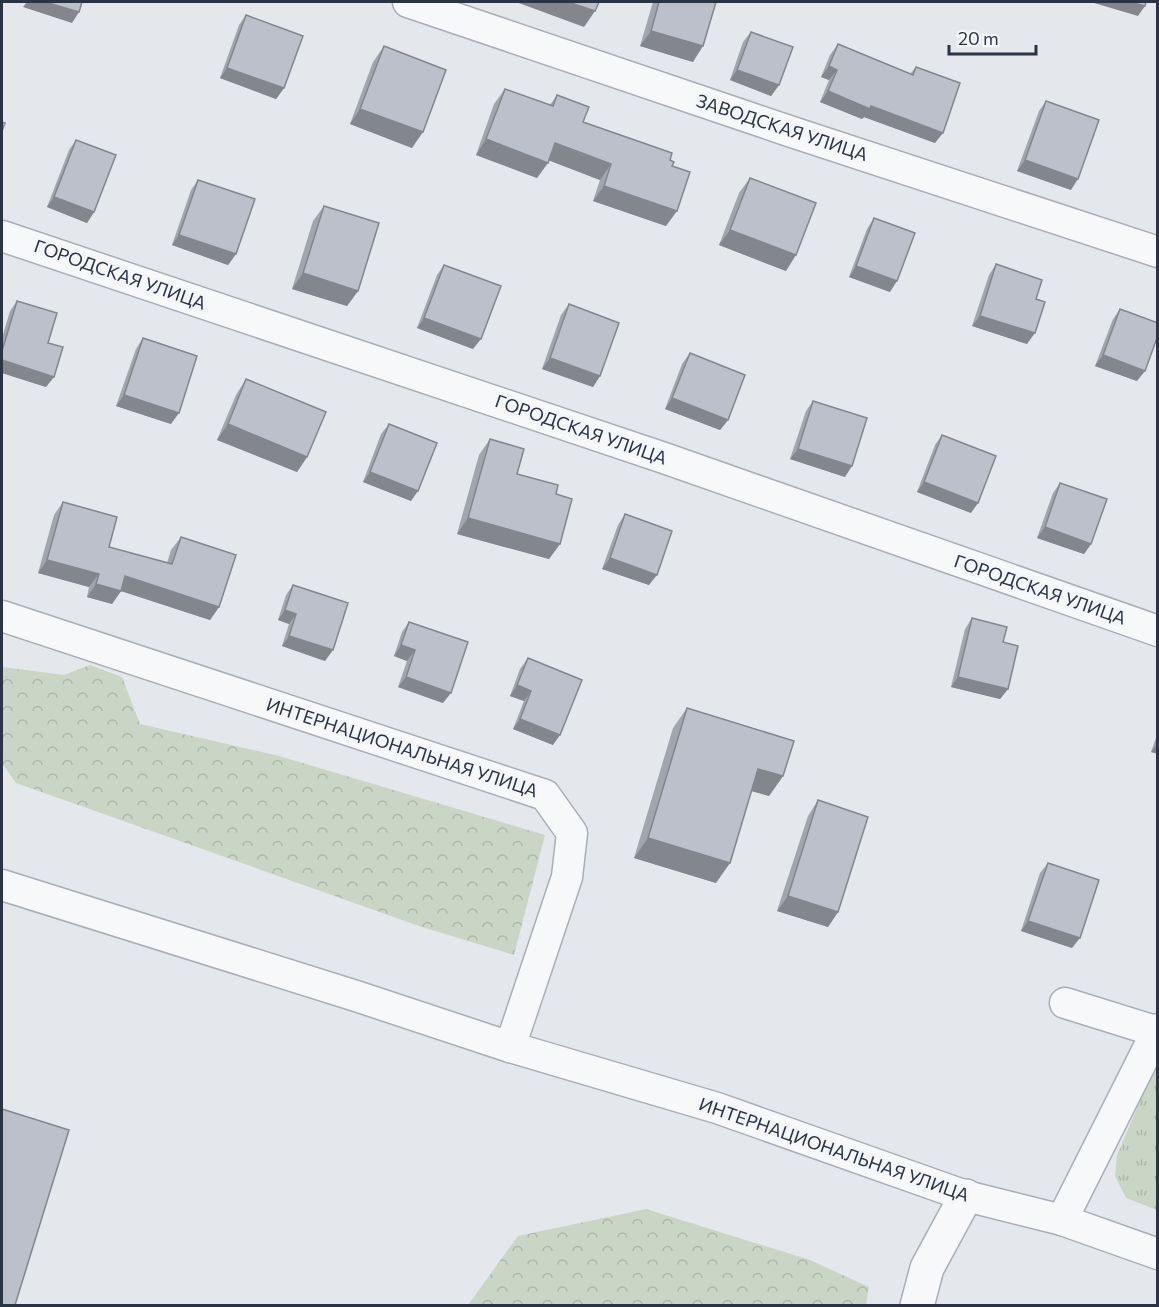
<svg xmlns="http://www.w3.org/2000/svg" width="1159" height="1307" font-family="Commissioner,sans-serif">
  <defs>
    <pattern id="grass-tufts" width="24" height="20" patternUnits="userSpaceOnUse" patternTransform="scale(1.5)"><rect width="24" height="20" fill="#c9d6c5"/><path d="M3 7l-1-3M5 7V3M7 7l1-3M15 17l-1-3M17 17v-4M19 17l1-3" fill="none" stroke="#adb8ab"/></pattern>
    <pattern id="forest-crowns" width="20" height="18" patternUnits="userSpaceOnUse" patternTransform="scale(1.5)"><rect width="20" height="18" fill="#c9d6c5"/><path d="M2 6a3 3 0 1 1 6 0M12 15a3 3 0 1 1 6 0" fill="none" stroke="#adb8ab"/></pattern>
  </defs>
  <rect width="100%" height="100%" fill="#e4e7ec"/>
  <path fill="url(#grass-tufts)" d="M 1157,1069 L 1157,1210 L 1126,1198 L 1115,1176 L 1117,1155 L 1153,1071 Z"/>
  <g fill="url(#forest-crowns)">
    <path d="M 90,665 L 122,677 L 140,724 L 279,756 L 545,835 L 514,955 L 422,927 L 16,783 L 2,763 L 2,667 L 64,675 Z"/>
    <path d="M 646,1209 L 810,1260 L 869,1287 L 866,1305 L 468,1305 L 518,1236 Z"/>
  </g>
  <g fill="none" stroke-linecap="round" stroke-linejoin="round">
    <g stroke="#a9aeb7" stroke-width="33">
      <g id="minor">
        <path d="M 408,2 L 789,131 L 1158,252"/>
        <path d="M 2,236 L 664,458 L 1158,631"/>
        <path d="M 2,616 L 545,795 L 572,833 L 567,877 L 510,1047"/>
        <path d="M 2,885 L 356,996 L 510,1047 L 717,1108 L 966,1196 L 1062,1220 L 1158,1254"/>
        <path d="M 1065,1003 L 1158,1032"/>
        <path d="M 1062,1220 L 1158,1029"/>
      </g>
    </g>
    <g stroke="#a9aeb7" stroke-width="36">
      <path id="tertiary" d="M 917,1306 L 927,1268 L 966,1196"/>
    </g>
    <use href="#minor" stroke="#f7f8fa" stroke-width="30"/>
    <use href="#tertiary" stroke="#f7f8fa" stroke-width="33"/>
  </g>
  <g fill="#a1a5ae">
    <path d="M 653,2 L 716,2 L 693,62 L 640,46 Z"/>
    <path d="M 246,15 L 284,88 L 276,99 L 220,78 L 239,25 Z"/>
    <path d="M 751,32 L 779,85 L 771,96 L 730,80 L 743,42 Z"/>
    <path d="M 838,44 L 910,74 L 916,67 L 935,143 L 864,117 L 862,119 L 820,102 L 829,80 L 821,77 L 830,55 Z"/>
    <path d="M 384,46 L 412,148 L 350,124 L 373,62 Z"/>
    <path d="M 505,89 L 550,105 L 557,95 L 583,122 L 670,160 L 672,166 L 666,226 L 593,201 L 600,180 L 549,160 L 537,178 L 476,155 L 494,104 Z"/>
    <path d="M 1046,101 L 1071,190 L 1017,171 L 1039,111 Z"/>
    <path d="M 76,140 L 94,212 L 87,223 L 47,207 L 69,150 Z"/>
    <path d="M 750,178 L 786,271 L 719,245 L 739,193 Z"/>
    <path d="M 198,180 L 236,254 L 228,265 L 172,245 L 191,190 Z"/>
    <path d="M 324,206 L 358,291 L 347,306 L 292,289 L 313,221 Z"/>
    <path d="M 874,218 L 890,292 L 849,277 L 867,229 Z"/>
    <path d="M 996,264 L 1036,299 L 1027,344 L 972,326 L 989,275 Z"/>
    <path d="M 444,265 L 473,349 L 417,328 L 437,275 Z"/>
    <path d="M 17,301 L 46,387 L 2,373 L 2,338 L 10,311 Z"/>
    <path d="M 569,304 L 600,376 L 593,387 L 542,369 L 561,315 Z"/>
    <path d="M 1120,309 L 1137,381 L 1095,366 L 1113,319 Z"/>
    <path d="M 143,338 L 171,424 L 116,406 L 136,349 Z"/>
    <path d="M 690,353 L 728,420 L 720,430 L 665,409 L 682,364 Z"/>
    <path d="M 246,379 L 307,457 L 297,472 L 217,440 L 236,395 Z"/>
    <path d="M 813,401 L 845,477 L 790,459 L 806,411 Z"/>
    <path d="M 389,424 L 411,501 L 363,482 L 381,434 Z"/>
    <path d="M 942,435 L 971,513 L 917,492 L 935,445 Z"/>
    <path d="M 490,439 L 517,474 L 556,494 L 560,544 L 549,559 L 457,534 L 479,455 Z"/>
    <path d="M 1060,483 L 1091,544 L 1084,554 L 1037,538 L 1053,493 Z"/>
    <path d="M 63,502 L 109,547 L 167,563 L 171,550 L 181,537 L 219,607 L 210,620 L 121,591 L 112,604 L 87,597 L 89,587 L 38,573 L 54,515 Z"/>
    <path d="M 625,514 L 649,585 L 602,569 L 618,525 Z"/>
    <path d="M 293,585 L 325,661 L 282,646 L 289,624 L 278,620 L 286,595 Z"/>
    <path d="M 972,618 L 1003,642 L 1008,689 L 1000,699 L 951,687 L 965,629 Z"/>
    <path d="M 409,622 L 443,703 L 398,687 L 407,661 L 394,656 L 402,632 Z"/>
    <path d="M 528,658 L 553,745 L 513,729 L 524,701 L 510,696 L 520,669 Z"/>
    <path d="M 687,708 L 783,776 L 769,796 L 752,791 L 716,883 L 634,858 L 673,728 Z"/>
    <path d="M 1158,732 L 1158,754 L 1151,752 Z"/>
    <path d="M 818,800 L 838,912 L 828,927 L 777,911 L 808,816 Z"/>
    <path d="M 1048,863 L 1072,948 L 1021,931 L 1040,873 Z"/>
  </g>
  <g fill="#83868d">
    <path d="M 27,2 L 45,2 L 79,12 L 72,23 L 23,7 Z"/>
    <path d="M 516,2 L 568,2 L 595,11 L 584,27 Z"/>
    <path d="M 1095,2 L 1131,2 L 1145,6 L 1138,16 L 1094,3 Z"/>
    <path d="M 651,31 L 703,46 L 693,62 L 640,46 Z"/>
    <path d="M 829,66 L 837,70 L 829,80 L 821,77 Z"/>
    <path d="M 227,68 L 284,88 L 276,99 L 220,78 Z"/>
    <path d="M 737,70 L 779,85 L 771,96 L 730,80 Z"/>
    <path d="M 828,91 L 871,106 L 943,133 L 935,143 L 864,117 L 862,119 L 820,102 Z"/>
    <path d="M 360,109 L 423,132 L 412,148 L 350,124 Z"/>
    <path d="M 486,139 L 548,163 L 537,178 L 476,155 Z"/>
    <path d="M 555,143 L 611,164 L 600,180 L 545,159 Z"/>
    <path d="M 1025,160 L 1078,179 L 1071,190 L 1017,171 Z"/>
    <path d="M 604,186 L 677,211 L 666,226 L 593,201 Z"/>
    <path d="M 54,197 L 94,212 L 87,223 L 47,207 Z"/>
    <path d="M 730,230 L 796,255 L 786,271 L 719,245 Z"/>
    <path d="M 179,235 L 236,254 L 228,265 L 172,245 Z"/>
    <path d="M 856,266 L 897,281 L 890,292 L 849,277 Z"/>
    <path d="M 303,273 L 358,291 L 347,306 L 292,289 Z"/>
    <path d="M 980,316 L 1035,333 L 1027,344 L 972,326 Z"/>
    <path d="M 424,318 L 481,339 L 473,349 L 417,328 Z"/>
    <path d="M 1103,355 L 1145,371 L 1137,381 L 1095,366 Z"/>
    <path d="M 550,358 L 600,376 L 593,387 L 542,369 Z"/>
    <path d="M 2,360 L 54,377 L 46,387 L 2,373 Z"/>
    <path d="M 124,395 L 179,413 L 171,424 L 116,406 Z"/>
    <path d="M 672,398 L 728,420 L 720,430 L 665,409 Z"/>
    <path d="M 228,424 L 307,457 L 297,472 L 217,440 Z"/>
    <path d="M 798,449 L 852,466 L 845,477 L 790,459 Z"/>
    <path d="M 370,472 L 418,491 L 411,501 L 363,482 Z"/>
    <path d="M 924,482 L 978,503 L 971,513 L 917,492 Z"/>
    <path d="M 468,518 L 560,544 L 549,559 L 457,534 Z"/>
    <path d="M 1045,527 L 1091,544 L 1084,554 L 1037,538 Z"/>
    <path d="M 610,558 L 657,575 L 649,585 L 602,569 Z"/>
    <path d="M 47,560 L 99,574 L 89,587 L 38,573 Z"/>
    <path d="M 125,576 L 219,607 L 210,620 L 121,591 L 112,604 L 87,597 L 96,584 Z"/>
    <path d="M 285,610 L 296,614 L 289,624 L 278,620 Z"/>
    <path d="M 289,636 L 333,650 L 325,661 L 282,646 Z"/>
    <path d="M 401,645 L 415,650 L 407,661 L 394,656 Z"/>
    <path d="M 406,677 L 451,693 L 443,703 L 398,687 Z"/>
    <path d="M 958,677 L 1008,689 L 1000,699 L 951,687 Z"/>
    <path d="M 517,685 L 531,691 L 524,701 L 510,696 Z"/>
    <path d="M 520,719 L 560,735 L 553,745 L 513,729 Z"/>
    <path d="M 1158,743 L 1158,754 L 1151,752 Z"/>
    <path d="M 758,769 L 783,776 L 769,796 L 744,789 Z"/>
    <path d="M 648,838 L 730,863 L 716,883 L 634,858 Z"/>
    <path d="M 788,896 L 838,912 L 828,927 L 777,911 Z"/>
    <path d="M 1028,921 L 1080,938 L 1072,948 L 1021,931 Z"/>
  </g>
  <g fill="#bbc0ca" stroke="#83868d" stroke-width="1.5">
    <path d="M 45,2 L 82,2 L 79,12 Z"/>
    <path d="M 568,2 L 599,2 L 595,11 Z"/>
    <path d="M 659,2 L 716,2 L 703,46 L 651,31 Z"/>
    <path d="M 1131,2 L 1146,2 L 1145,6 Z"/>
    <path d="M 246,15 L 303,36 L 284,88 L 227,68 Z"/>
    <path d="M 751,32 L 793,47 L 779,85 L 737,70 Z"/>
    <path d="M 838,44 L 913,75 L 916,67 L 960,83 L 943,133 L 871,106 L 870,109 L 828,91 L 837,70 L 829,66 Z"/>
    <path d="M 384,46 L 446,70 L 423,132 L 360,109 Z"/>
    <path d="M 505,89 L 553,106 L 557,95 L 589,107 L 583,122 L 672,153 L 670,160 L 674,162 L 672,166 L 690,172 L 677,211 L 604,186 L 611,164 L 555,143 L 548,163 L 486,139 Z"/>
    <path d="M 1046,101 L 1099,120 L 1078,179 L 1025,160 Z"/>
    <path d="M 2,122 L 5,123 L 2,131 Z"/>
    <path d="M 76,140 L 116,155 L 94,212 L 54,197 Z"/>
    <path d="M 750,178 L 816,203 L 796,255 L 730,230 Z"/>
    <path d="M 198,180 L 255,199 L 236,254 L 179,235 Z"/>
    <path d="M 324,206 L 379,223 L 358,291 L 303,273 Z"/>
    <path d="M 874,218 L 915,233 L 897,281 L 856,266 Z"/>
    <path d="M 996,264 L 1042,280 L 1036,299 L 1045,302 L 1035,333 L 980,316 Z"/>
    <path d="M 444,265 L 501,286 L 481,339 L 424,318 Z"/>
    <path d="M 17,301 L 57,313 L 48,343 L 63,347 L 54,377 L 2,360 L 2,351 Z"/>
    <path d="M 569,304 L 619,323 L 600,376 L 550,358 Z"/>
    <path d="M 1120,309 L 1158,323 L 1158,335 L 1145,371 L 1103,355 Z"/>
    <path d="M 143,338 L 197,356 L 179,413 L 124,395 Z"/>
    <path d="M 690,353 L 745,375 L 728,420 L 672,398 Z"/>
    <path d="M 246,379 L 326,412 L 307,457 L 228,424 Z"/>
    <path d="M 813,401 L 867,418 L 852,466 L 798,449 Z"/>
    <path d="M 389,424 L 437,443 L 418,491 L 370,472 Z"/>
    <path d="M 942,435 L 996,456 L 978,503 L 924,482 Z"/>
    <path d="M 490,439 L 524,449 L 517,474 L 558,485 L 556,494 L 572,499 L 560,544 L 468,518 Z"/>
    <path d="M 1060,483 L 1107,499 L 1091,544 L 1045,527 Z"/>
    <path d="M 63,502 L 117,517 L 109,547 L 172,564 L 181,537 L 236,555 L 219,607 L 125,576 L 121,591 L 96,584 L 99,574 L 47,560 Z"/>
    <path d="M 625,514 L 672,531 L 657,575 L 610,558 Z"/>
    <path d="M 293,585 L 348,603 L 333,650 L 289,636 L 296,614 L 285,610 Z"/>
    <path d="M 972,618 L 1007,627 L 1003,642 L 1018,646 L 1008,689 L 958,677 Z"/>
    <path d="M 409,622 L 468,642 L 451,693 L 406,677 L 415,650 L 401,645 Z"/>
    <path d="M 528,658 L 582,680 L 560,735 L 520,719 L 531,691 L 517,685 Z"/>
    <path d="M 687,708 L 794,741 L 783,776 L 758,769 L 730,863 L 648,838 Z"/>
    <path d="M 818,800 L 868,817 L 838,912 L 788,896 Z"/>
    <path d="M 1048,863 L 1099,880 L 1080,938 L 1028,921 Z"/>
    <path d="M 2,1109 L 69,1130 L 15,1305 L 2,1305 Z"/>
  </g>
  <g text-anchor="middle" stroke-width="6" stroke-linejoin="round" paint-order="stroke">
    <g font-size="18" fill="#2b3445" stroke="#f4f6f9">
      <text transform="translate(782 128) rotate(18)" y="6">ЗАВОДСКАЯ УЛИЦА</text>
      <text transform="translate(120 275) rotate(19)" y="6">ГОРОДСКАЯ УЛИЦА</text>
      <text transform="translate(581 430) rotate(19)" y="6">ГОРОДСКАЯ УЛИЦА</text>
      <text transform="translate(1040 590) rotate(19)" y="6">ГОРОДСКАЯ УЛИЦА</text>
      <text transform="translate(402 748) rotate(18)" y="6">ИНТЕРНАЦИОНАЛЬНАЯ УЛИЦА</text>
      <text transform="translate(834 1150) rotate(19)" y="6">ИНТЕРНАЦИОНАЛЬНАЯ УЛИЦА</text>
    </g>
  </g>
  <rect width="1159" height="1307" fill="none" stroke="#2b3445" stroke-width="6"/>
  <path d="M949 45v9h87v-9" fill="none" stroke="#2b3445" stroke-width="3"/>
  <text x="958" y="45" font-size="18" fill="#2b3445" stroke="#f4f6f9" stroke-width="4.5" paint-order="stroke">20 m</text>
</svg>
